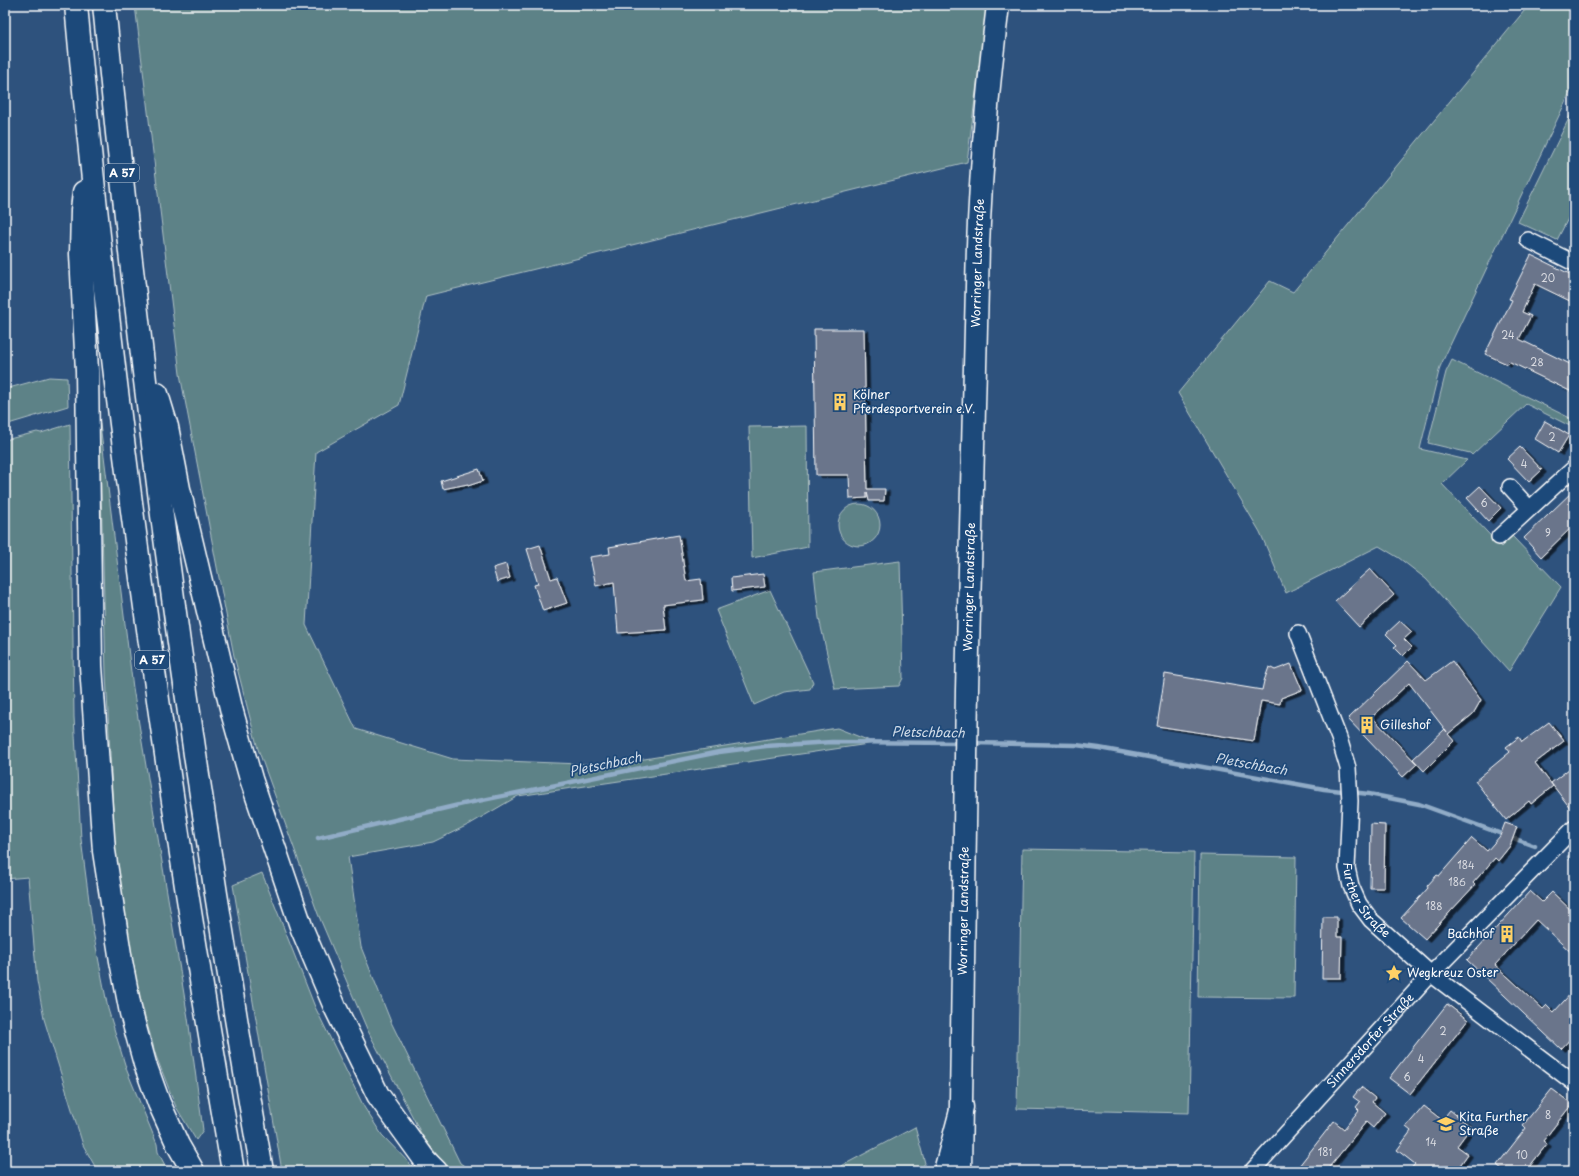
<svg xmlns="http://www.w3.org/2000/svg" width="1579" height="1176" font-family="'Playpen Sans',sans-serif">
  <defs>
    <filter id="shadow"><feDropShadow dx="4.5" dy="2.5" stdDeviation="0" flood-color="#0009"/></filter>
  </defs>
  <rect width="100%" height="100%" fill="#2e527d"/>
  <filter id="ink" filterUnits="userSpaceOnUse"><feTurbulence type="fractalNoise" baseFrequency=".025" numOctaves="2"/><feDisplacementMap in="SourceGraphic" scale="8" xChannelSelector="R" yChannelSelector="G"/><feConvolveMatrix kernelMatrix="1 2 1 2 8 2 1 2 1" color-interpolation-filters="sRGB"/></filter>
  <g filter="url(#ink)">
    <g fill="#5d8287" stroke="#aec0c3">
      <path d="M 135,5 L 987,5 L 967,162 L 426,296 L 399,405 L 316,452 L 306,625 L 356,729 L 453,759 L 607,765 L 837,728 L 875,743 L 518,796 L 470,824 L 433,842 L 348,857 L 361,947 L 391,1022 L 460,1163 L 472,1171 L 450,1171 L 423,1137 L 367,1029 L 318,914 L 258,749 L 234,656 L 180,374 Z"/>
      <path d="M 1529,5 L 1574,5 L 1574,84 L 1445,356 L 1440,367 L 1420,449 L 1467,460 L 1442,484 L 1501,547 L 1512,536 L 1561,587 L 1509,671 L 1426,579 L 1399,558 L 1379,546 L 1286,593 L 1260,532 L 1178,393 L 1270,281 L 1293,292 Z"/>
      <path d="M 1574,108 L 1574,207 L 1557,240 L 1518,222 Z"/>
      <path d="M 1452,360 L 1574,420 L 1574,428 L 1526,404 L 1472,455 L 1470,453 L 1428,443 L 1446,372 Z"/>
      <path d="M 49,377 L 67,378 L 68,406 L 5,425 L 5,389 Z"/>
      <path d="M 99,416 L 133,688 L 188,1018 L 203,1130 L 196,1140 L 176,1107 L 156,1056 L 129,958 L 115,851 L 106,674 Z"/>
      <path d="M 70,424 L 74,717 L 81,839 L 93,931 L 108,1009 L 127,1071 L 157,1144 L 158,1152 L 168,1171 L 97,1170 L 83,1145 L 44,1019 L 37,981 L 28,877 L 5,879 L 5,440 L 37,432 L 41,433 Z"/>
      <path d="M 807,426 L 808,547 L 752,558 L 749,427 Z"/>
      <circle cx="859" cy="525" r="21"/>
      <path d="M 900,561 L 903,678 L 899,686 L 835,689 L 819,618 L 814,572 Z"/>
      <path d="M 770,590 L 813,682 L 810,689 L 784,692 L 754,705 L 716,610 Z"/>
      <path d="M 1022,849 L 1194,852 L 1189,1113 L 1017,1109 Z"/>
      <path d="M 1200,855 L 1296,857 L 1294,998 L 1198,997 Z"/>
      <path d="M 262,873 L 315,1007 L 364,1107 L 382,1135 L 417,1171 L 282,1171 L 233,885 Z"/>
      <path d="M 915,1127 L 925,1163 L 920,1171 L 832,1171 Z"/>
    </g>
    <g fill="none" stroke-linecap="round" stroke-linejoin="round">
      <g stroke="#91acc7" stroke-width="4.5">
        <path d="M 972,743 L 1076,745 L 1099,748 L 1324,789 L 1369,794 L 1419,804 L 1535,846"/>
        <path d="M 318,838 L 463,804 L 719,752 L 766,746 L 832,742 L 961,743"/>
        <path d="M 1569,857 L 1574,860"/>
      </g>
    </g>
    <g fill="#6b748b" stroke="#fff" filter="url(#shadow)">
      <path d="M 1531,255 L 1574,276 L 1574,303 L 1535,284 L 1522,312 L 1531,316 L 1519,339 L 1574,366 L 1574,393 L 1508,361 L 1507,364 L 1485,354 L 1512,300 L 1509,299 Z"/>
      <path d="M 814,329 L 864,329 L 867,489 L 885,489 L 884,501 L 869,501 L 867,492 L 867,498 L 850,499 L 849,475 L 816,475 Z"/>
      <path d="M 1545,421 L 1569,435 L 1558,453 L 1535,439 Z"/>
      <path d="M 1520,447 L 1542,470 L 1529,482 L 1507,459 Z"/>
      <path d="M 479,469 L 483,481 L 468,486 L 468,484 L 443,489 L 441,481 Z"/>
      <path d="M 1480,486 L 1501,508 L 1488,521 L 1467,498 Z"/>
      <path d="M 1574,490 L 1574,525 L 1541,557 L 1524,538 Z"/>
      <path d="M 679,535 L 686,581 L 701,579 L 703,600 L 663,605 L 666,630 L 618,633 L 614,582 L 596,586 L 590,557 L 610,554 L 609,547 Z"/>
      <path d="M 540,545 L 551,579 L 557,577 L 567,603 L 543,611 L 534,585 L 538,584 L 527,549 Z"/>
      <path d="M 506,564 L 510,578 L 497,582 L 493,568 Z"/>
      <path d="M 1370,569 L 1394,595 L 1359,627 L 1335,601 Z"/>
      <path d="M 763,574 L 765,587 L 732,591 L 731,578 Z"/>
      <path d="M 1400,621 L 1412,632 L 1404,639 L 1412,647 L 1403,656 L 1394,647 L 1397,645 L 1386,634 Z"/>
      <path d="M 1408,661 L 1426,680 L 1452,661 L 1481,700 L 1473,714 L 1448,734 L 1454,741 L 1424,771 L 1413,759 L 1445,729 L 1447,732 L 1409,683 L 1372,717 L 1395,741 L 1417,764 L 1403,777 L 1348,719 Z"/>
      <path d="M 1291,664 L 1302,690 L 1281,698 L 1280,704 L 1261,701 L 1254,741 L 1157,726 L 1165,674 L 1262,690 L 1264,681 L 1269,667 L 1275,670 Z"/>
      <path d="M 1549,722 L 1564,741 L 1535,763 L 1553,786 L 1531,804 L 1529,801 L 1506,820 L 1475,781 L 1510,752 L 1506,747 L 1519,737 L 1522,742 Z"/>
      <path d="M 1574,765 L 1574,813 L 1551,783 Z"/>
      <path d="M 1505,823 L 1517,827 L 1510,846 L 1498,861 L 1495,858 L 1473,883 L 1475,885 L 1425,939 L 1401,918 L 1428,888 L 1427,886 L 1437,875 L 1439,876 L 1472,838 L 1487,851 L 1500,836 Z"/>
      <path d="M 1371,824 L 1385,825 L 1384,888 L 1370,888 Z"/>
      <path d="M 1530,891 L 1542,902 L 1552,892 L 1574,913 L 1574,955 L 1536,920 L 1495,965 L 1543,1009 L 1547,1005 L 1554,1012 L 1574,990 L 1574,1035 L 1561,1049 L 1467,960 Z"/>
      <path d="M 1323,917 L 1337,917 L 1337,937 L 1342,937 L 1341,978 L 1322,978 Z"/>
      <path d="M 1447,1004 L 1468,1020 L 1410,1094 L 1389,1078 Z"/>
      <path d="M 1361,1087 L 1375,1098 L 1372,1102 L 1385,1113 L 1373,1128 L 1366,1122 L 1326,1171 L 1295,1171 L 1334,1121 L 1344,1129 L 1359,1110 L 1356,1107 L 1360,1102 L 1353,1097 Z"/>
      <path d="M 1552,1089 L 1572,1104 L 1543,1141 L 1547,1144 L 1526,1171 L 1504,1171 L 1497,1165 L 1526,1128 L 1523,1125 Z"/>
      <path d="M 1424,1106 L 1442,1120 L 1450,1110 L 1471,1127 L 1457,1146 L 1468,1154 L 1456,1171 L 1409,1171 L 1415,1164 L 1397,1150 L 1411,1131 L 1406,1127 Z"/>
    </g>
    <g fill="none" stroke-linecap="round" stroke-linejoin="round">
      <g stroke="#fff" stroke-width="18">
        <g id="street">
          <path d="M 1528,240 L 1574,263"/>
          <path d="M 1510,487 L 1529,508"/>
          <path d="M 1499,537 L 1574,468"/>
          <path id="s1" d="M 1298,633 L 1339,738 L 1348,768 L 1350,801 L 1347,868 L 1351,886 L 1359,904 L 1371,920 L 1431,974 L 1574,1083"/>
          <path id="s2" d="M 1252,1171 L 1431,974 L 1574,828"/>
        </g>
      </g>
      <g stroke="#fff" stroke-width="25">
        <g id="secondary">
          <path id="s3" d="M 960,1171 L 967,690 L 978,246 C 981,165 988,85 998,5"/>
        </g>
      </g>
      <g stroke="#fff" stroke-width="25">
        <g id="highway">
          <path d="M 76,5 C 111,396 166,785 233,1171"/>
          <path d="M 104,5 C 142,395 194,785 262,1171"/>
          <path d="M 84,192 L 82,210 L 81,254 L 87,371 L 91,666 L 104,851 L 121,961 L 131,1013 L 145,1064 L 159,1103 L 178,1145 L 193,1171"/>
          <path d="M 157,394 L 167,427 L 179,489 L 232,712 L 251,779 L 302,929 L 335,1007 L 378,1095 L 425,1160 L 436,1171"/>
          <path d="M 945,1171 L 962,1107"/>
        </g>
      </g>
      <use href="#street" stroke="#1f4a7a" stroke-width="15"/>
      <use href="#secondary" stroke="#1f4a7a" stroke-width="22"/>
      <use href="#highway" stroke="#1f4a7a" stroke-width="22"/>
    </g>
  </g>
  <defs>
    <g id="building-bare" transform="scale(1.38)"><path d="M-4-6H4V6H1V3H-1V6H-4ZM-2.5-4.3h1.7v1.8h-1.7ZM.8-4.3h1.7v1.8H.8ZM-2.5-1h1.7V.8h-1.7ZM.8-1h1.7V.8H.8Z" fill="#ffd166" stroke="#1f4a7a" stroke-width="2.5" paint-order="stroke"/></g>
    <g id="sight-bare" transform="scale(1.38)"><path d="M0-6L1.8-2.2L6-1.7L2.9 1.2L3.7 5.4L0 3.3L-3.7 5.4L-2.9 1.2L-6-1.7L-1.8-2.2Z" fill="#ffd166" stroke="#1f4a7a" stroke-width="2.5" paint-order="stroke"/></g>
    <g id="school-bare" transform="scale(1.38)"><path d="M0-5L7-2L0 1L-7-2ZM-4 1L0 2.5L4 1V4Q0 6-4 4Z" fill="#ffd166" stroke="#1f4a7a" stroke-width="2.5" paint-order="stroke"/></g>
  </defs>
  <g fill-rule="evenodd">
    <use href="#building-bare" x="840" y="402"/>
    <use href="#building-bare" x="1367" y="725"/>
    <use href="#building-bare" x="1507" y="934"/>
    <use href="#sight-bare" x="1394" y="973"/>
    <use href="#school-bare" x="1446" y="1124"/>
  </g>
  <g text-anchor="middle" stroke-width="3.5" stroke-linejoin="round" paint-order="stroke">
    <g font-size="10" fill="#dadce2">
      <text x="1548" y="282">20</text>
      <text x="1508" y="339">24</text>
      <text x="1537" y="366">28</text>
      <text x="1552" y="441">2</text>
      <text x="1524" y="468">4</text>
      <text x="1484" y="507">6</text>
      <text x="1548" y="537">9</text>
      <text x="1466" y="869">184</text>
      <text x="1457" y="886">186</text>
      <text x="1434" y="910">188</text>
      <text x="1443" y="1035">2</text>
      <text x="1421" y="1063">4</text>
      <text x="1407" y="1081">6</text>
      <text x="1548" y="1119">8</text>
      <text x="1431" y="1146">14</text>
      <text x="1325" y="1156">181</text>
      <text x="1522" y="1159">10</text>
    </g>
    <g fill="#1f4a7a" stroke="#bcc9d7" stroke-width="1">
      <rect x="105" y="164" width="34" height="18" rx="3"/>
      <rect x="135" y="651" width="34" height="18" rx="3"/>
    </g>
    <g font-size="11" font-weight="bold" fill="#fff">
      <text x="122" y="177">A 57</text>
      <text x="152" y="664">A 57</text>
    </g>
    <g font-size="12" fill="#fff" stroke="#1f4a7a">
      <text dy="4" stroke="none"><textPath href="#s3" startOffset="908">Worringer Landstraße</textPath></text>
      <text dy="4" stroke="none"><textPath href="#s3" startOffset="584">Worringer Landstraße</textPath></text>
      <text dy="4" stroke="none"><textPath href="#s1" startOffset="282">Further Straße</textPath></text>
      <text dy="4" stroke="none"><textPath href="#s3" startOffset="260">Worringer Landstraße</textPath></text>
      <text dy="4" stroke="none"><textPath href="#s2" startOffset="176">Sinnersdorfer Straße</textPath></text>
    </g>
    <g font-size="12" fill="#fff" stroke="#1f4a7a" text-anchor="start">
      <text x="853" y="399">Kölner<tspan x="853" dy="14">Pferdesportverein e.V.</tspan></text>
      <text x="1380" y="729">Gilleshof</text>
      <text x="1494" y="938" text-anchor="end">Bachhof</text>
      <text x="1407" y="977">Wegkreuz Oster</text>
      <text x="1459" y="1121">Kita Further<tspan x="1459" dy="14">Straße</tspan></text>
    </g>
    <g font-size="13" font-style="italic" fill="#d1dce8" stroke="#1f4a7a">
      <text transform="translate(928 732) rotate(1)" y="5">Pletschbach</text>
      <text transform="translate(605 764) rotate(-12)" y="5">Pletschbach</text>
      <text transform="translate(1251 764) rotate(10)" y="5">Pletschbach</text>
    </g>
  </g>
  <rect width="1579" height="1176" fill="none" stroke="#1f4a7a" stroke-width="20"/>
  <rect x="10" y="10" width="1559" height="1156" fill="none" stroke="#fff" stroke-width="1.5" filter="url(#ink)"/>
</svg>
